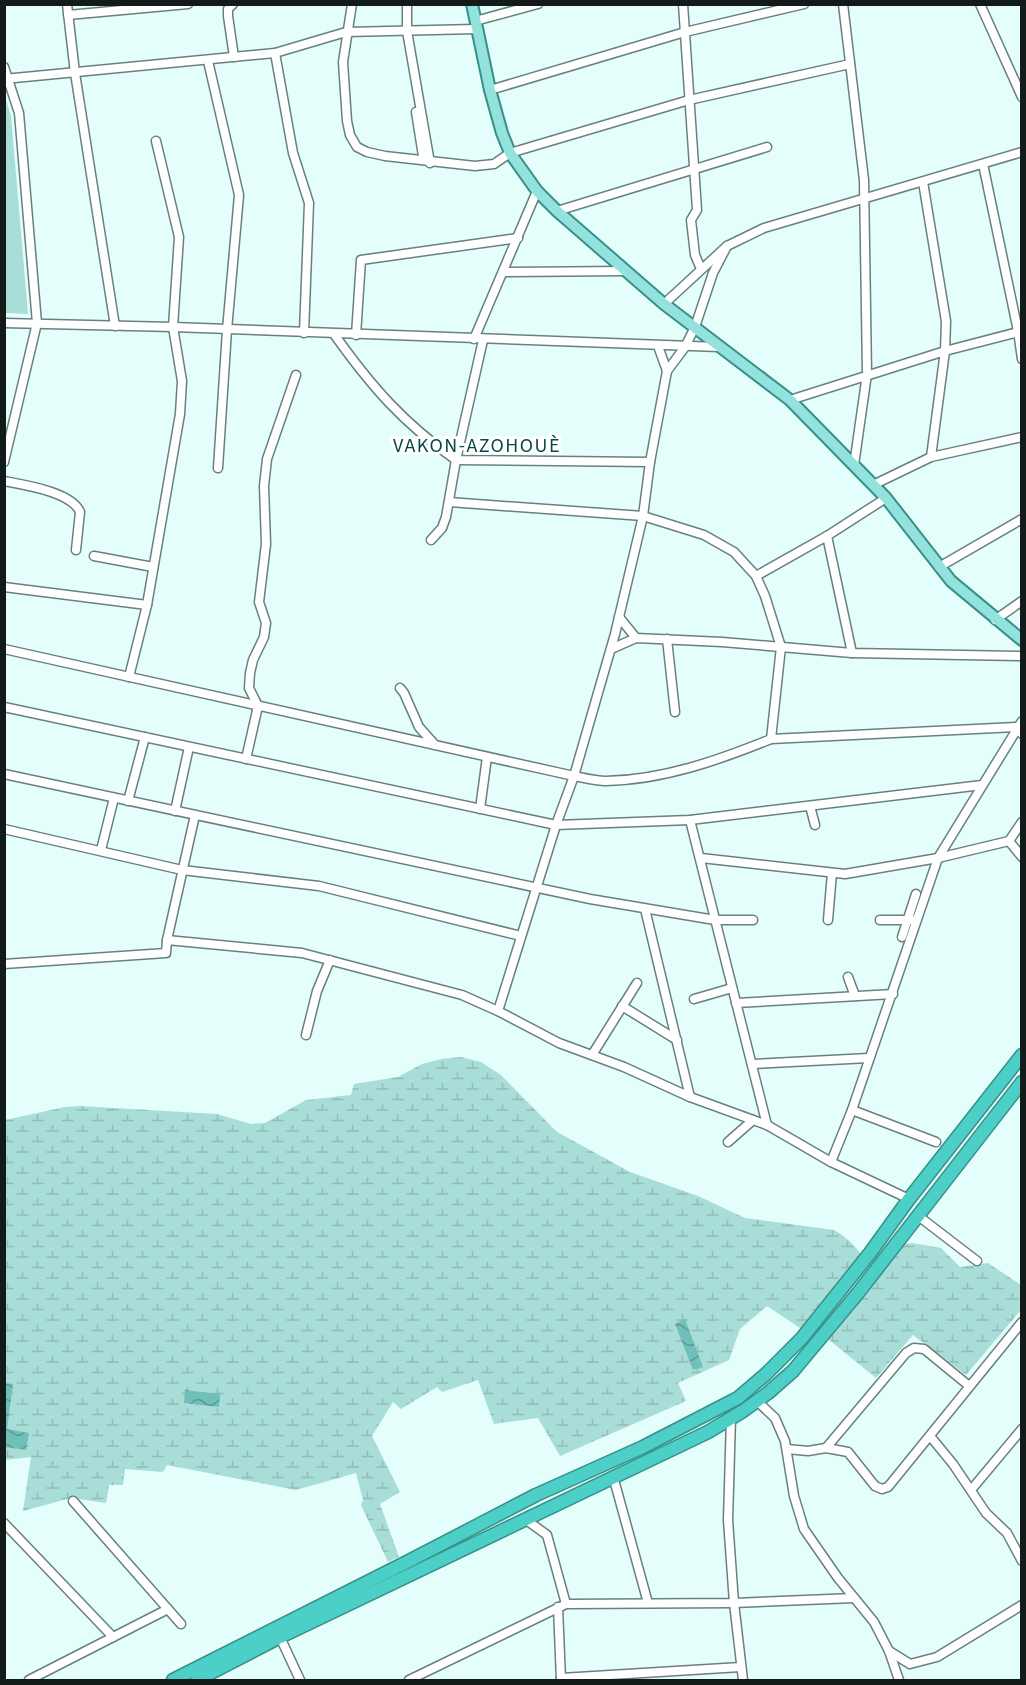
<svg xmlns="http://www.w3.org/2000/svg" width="1026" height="1685" font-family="'Source Sans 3',sans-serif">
  <defs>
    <pattern id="wetland-marsh" width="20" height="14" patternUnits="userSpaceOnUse" patternTransform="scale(1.5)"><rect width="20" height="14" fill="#a9ddd8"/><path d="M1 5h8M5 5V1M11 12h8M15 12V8" fill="none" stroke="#90bdb9"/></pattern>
    <pattern id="water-waves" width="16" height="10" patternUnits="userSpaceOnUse" patternTransform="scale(1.5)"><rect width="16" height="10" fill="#70bfb8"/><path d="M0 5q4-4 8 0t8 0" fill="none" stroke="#5b9a95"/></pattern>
  </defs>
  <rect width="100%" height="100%" fill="#e4fefb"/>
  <g fill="url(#wetland-marsh)">
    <path d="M 461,1057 L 481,1062 L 501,1075 L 557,1132 L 630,1172 L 698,1196 L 745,1218 L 834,1230 C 848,1238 857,1247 865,1261 L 809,1334 L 767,1306 L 740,1329 L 729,1360 L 678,1383 L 686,1401 L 560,1456 L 538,1418 L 494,1424 L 478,1380 L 442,1392 L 437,1387 L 401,1409 L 393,1402 L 372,1436 L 400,1492 L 380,1504 L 399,1557 L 388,1562 L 361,1505 L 363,1500 L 356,1473 L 296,1490 L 167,1465 L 163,1472 L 125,1469 L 123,1485 L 109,1485 L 106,1503 L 71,1498 L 23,1511 L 31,1457 L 5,1460 L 5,1120 L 65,1107 L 80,1106 L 217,1114 L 251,1124 L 265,1123 L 306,1100 L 351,1095 L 354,1084 L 398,1077 L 422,1064 L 441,1059 Z"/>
    <path d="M 912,1243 L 941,1248 L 960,1267 L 988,1263 L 1021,1285 L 1021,1310 L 966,1375 L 913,1335 L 876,1378 L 828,1339 L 902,1245 Z"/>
  </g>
  <path fill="#a9ddd8" d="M 5,97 L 11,116 L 28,314 L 5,313 Z"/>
  <g fill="url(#water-waves)">
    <path d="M 685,1319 L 703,1367 L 693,1370 L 675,1324 Z"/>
    <path d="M 5,1383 L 13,1384 L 7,1429 L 29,1433 L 26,1450 L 5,1447 Z"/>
    <path d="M 185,1390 L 220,1394 L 219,1407 L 184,1403 Z"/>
  </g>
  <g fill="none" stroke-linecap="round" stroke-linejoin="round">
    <g stroke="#69807e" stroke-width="11">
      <g id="minor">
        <path d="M 67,4 L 75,73 L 115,326"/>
        <path d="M 233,4 L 228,9 L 228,16 L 234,57"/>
        <path d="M 352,4 L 343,62 L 347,121 L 350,135 L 357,147 L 367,152 L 385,156 L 475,166 L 494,164 L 510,153 L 689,100 L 850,64"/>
        <path d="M 407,4 L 407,31 L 430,163"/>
        <path d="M 683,4 L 697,210 L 691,220 L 695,255 L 701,269"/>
        <path d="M 843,4 L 864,180 L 867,374 L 854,465"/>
        <path d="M 980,4 L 1022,97"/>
        <path d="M 68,15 L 188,4"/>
        <path d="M 475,21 L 538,4"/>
        <path d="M 275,53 L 293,153 L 309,203 L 304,333"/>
        <path d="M 208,61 L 239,195 L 227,330 L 218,468"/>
        <path d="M 4,67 L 19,113 L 37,323 L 4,462"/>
        <path d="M 4,79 L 275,53 L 346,32 L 476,29"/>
        <path d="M 490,90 L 685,32 L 804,4"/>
        <path d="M 416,112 L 423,156"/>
        <path d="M 983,164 L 1018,331 L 1022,359"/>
        <path d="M 923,182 L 946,321 L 945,351 L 931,457"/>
        <path d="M 557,211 L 767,147"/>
        <path d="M 503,272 L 626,271"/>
        <path d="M 664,304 L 727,246 L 764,228 L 1022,152"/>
        <path d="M 4,323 L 173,327 L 719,347"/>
        <path d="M 334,334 C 371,386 403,423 456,460 L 650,462"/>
        <path d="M 356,335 L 361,260 L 518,238"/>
        <path d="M 474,339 L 537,191"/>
        <path d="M 658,346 L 667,371"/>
        <path d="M 790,400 L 945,351 L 1022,331"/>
        <path d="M 4,481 C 25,485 72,492 80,512 L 76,550"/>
        <path d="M 873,485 L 931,457 L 1022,437"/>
        <path d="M 449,502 L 643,516 L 704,535 L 734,552 L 756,576 L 765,596 L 781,647 L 771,739"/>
        <path d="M 827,536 L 852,653"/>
        <path d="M 431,540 L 442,528 L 446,517 L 456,460 L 483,340"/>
        <path d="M 94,556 L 153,567"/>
        <path d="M 939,567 L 1022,519"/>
        <path d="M 756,576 L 827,536 L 886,498"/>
        <path d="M 4,587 L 147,605"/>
        <path d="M 619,617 L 636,638"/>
        <path d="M 995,620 L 1022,601"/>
        <path d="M 667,639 L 675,712"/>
        <path d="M 4,649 L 574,776 C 584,778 596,781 606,781 C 663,780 719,760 771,739 L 1016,727 L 1022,734"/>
        <path d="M 611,649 L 636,638 L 722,642 L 852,653 L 1022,656"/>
        <path d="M 129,677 L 147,605 L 180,414 L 182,381 L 173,327 L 179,237 L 156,141"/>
        <path d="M 400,688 L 404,693 L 419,727 L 435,745"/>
        <path d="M 4,707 L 556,825 L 690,820 L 982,785"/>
        <path d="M 246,759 L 258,706 L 249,688 L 250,673 L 253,660 L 264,637 L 266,623 L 259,602 L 266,544 L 264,486 L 267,459 L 296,375"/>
        <path d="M 4,774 L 590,899 L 715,920 L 753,920"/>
        <path d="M 128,801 L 145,737"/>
        <path d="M 810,806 L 815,825"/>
        <path d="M 480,809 L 487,757"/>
        <path d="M 175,811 L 189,747"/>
        <path d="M 690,820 L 767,1125"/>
        <path d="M 4,829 L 182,870 L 319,886 L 521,936"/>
        <path d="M 1009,841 L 1022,857"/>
        <path d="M 101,850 L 114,798"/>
        <path d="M 701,858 L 845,874 L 938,858 L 1009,841 L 1022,822"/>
        <path d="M 645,909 L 690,1097"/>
        <path d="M 828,920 L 832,873"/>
        <path d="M 880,920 L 913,920"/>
        <path d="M 902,937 L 916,894"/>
        <path d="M 167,940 L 195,815"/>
        <path d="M 4,964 L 166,953 L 167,940 L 302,953 L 462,995 L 498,1011 L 559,1043 L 624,1067 L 690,1097 L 767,1125 L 831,1162 L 909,1199"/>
        <path d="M 848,977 L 855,996"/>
        <path d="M 694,999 L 732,988"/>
        <path d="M 736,1003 L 893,994"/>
        <path d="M 622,1006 L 677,1040"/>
        <path d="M 498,1011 L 556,825 L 574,776 L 615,634 L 643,516 L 650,462 L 667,371 L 685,347 L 695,327 L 713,273 L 727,246"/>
        <path d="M 306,1035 L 317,991 L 330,960"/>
        <path d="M 592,1055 L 637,983"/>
        <path d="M 752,1064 L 869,1058"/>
        <path d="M 852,1110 L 936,1142"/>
        <path d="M 728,1142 L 753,1120"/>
        <path d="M 831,1162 L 852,1110 L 938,858 L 1022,721"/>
        <path d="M 917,1215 L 977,1261"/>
        <path d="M 757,1401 L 775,1418 L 785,1441 L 794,1496 L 804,1529 L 838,1578 L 874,1622 L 889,1651 L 899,1680"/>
        <path d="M 731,1418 L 728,1520 L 734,1603 L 743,1680"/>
        <path d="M 930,1436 L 953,1464 L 986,1513 L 1007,1533 L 1022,1561"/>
        <path d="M 826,1448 L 906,1353 L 914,1348 L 924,1349 L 968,1385"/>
        <path d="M 787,1449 L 808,1451 L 826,1448 L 848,1452 L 875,1486 L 882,1489 L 888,1487 L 1022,1322"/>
        <path d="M 613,1476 L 648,1603"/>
        <path d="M 971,1490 L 1022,1429"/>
        <path d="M 73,1501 L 181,1624"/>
        <path d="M 525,1519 L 547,1535 L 566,1604"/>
        <path d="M 4,1523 L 113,1637"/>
        <path d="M 558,1607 L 561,1680"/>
        <path d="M 280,1637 L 300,1680"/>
        <path d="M 889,1651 L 910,1664 L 937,1657 L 1022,1605"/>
        <path d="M 561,1678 L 741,1667"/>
        <path d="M 29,1680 L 168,1609"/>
        <path d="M 409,1680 L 566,1604 L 734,1603 L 854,1598"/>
      </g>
    </g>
    <g stroke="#38908a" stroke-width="14">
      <path id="major" d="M 472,4 L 490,90 L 502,133 L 510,153 L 537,191 L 557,211 L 664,304 L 790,400 L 886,498 L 951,581 L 1022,640"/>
    </g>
    <g stroke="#38908a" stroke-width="15">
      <g id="highway">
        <path d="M 173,1680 L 407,1562 L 536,1495 L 643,1447 L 738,1398 L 766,1374 L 802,1338 L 870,1253 L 909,1199 L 1022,1055"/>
        <path d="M 197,1680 L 280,1637 L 708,1432 L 743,1411 L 768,1393 L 793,1371 L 858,1293 L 1022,1082"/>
      </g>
    </g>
    <use href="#minor" stroke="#fff" stroke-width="8"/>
    <use href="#major" stroke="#94e2dd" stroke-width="10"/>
    <use href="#highway" stroke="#4ccfc6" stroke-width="12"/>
  </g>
  <g text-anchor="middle" stroke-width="6" stroke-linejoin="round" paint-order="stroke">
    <g font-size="20" letter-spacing="1.5" fill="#084845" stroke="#fff">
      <text x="477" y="452">VAKON-AZOHOUÈ</text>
    </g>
  </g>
  <rect width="1026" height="1685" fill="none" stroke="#121b1a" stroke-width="12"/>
</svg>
